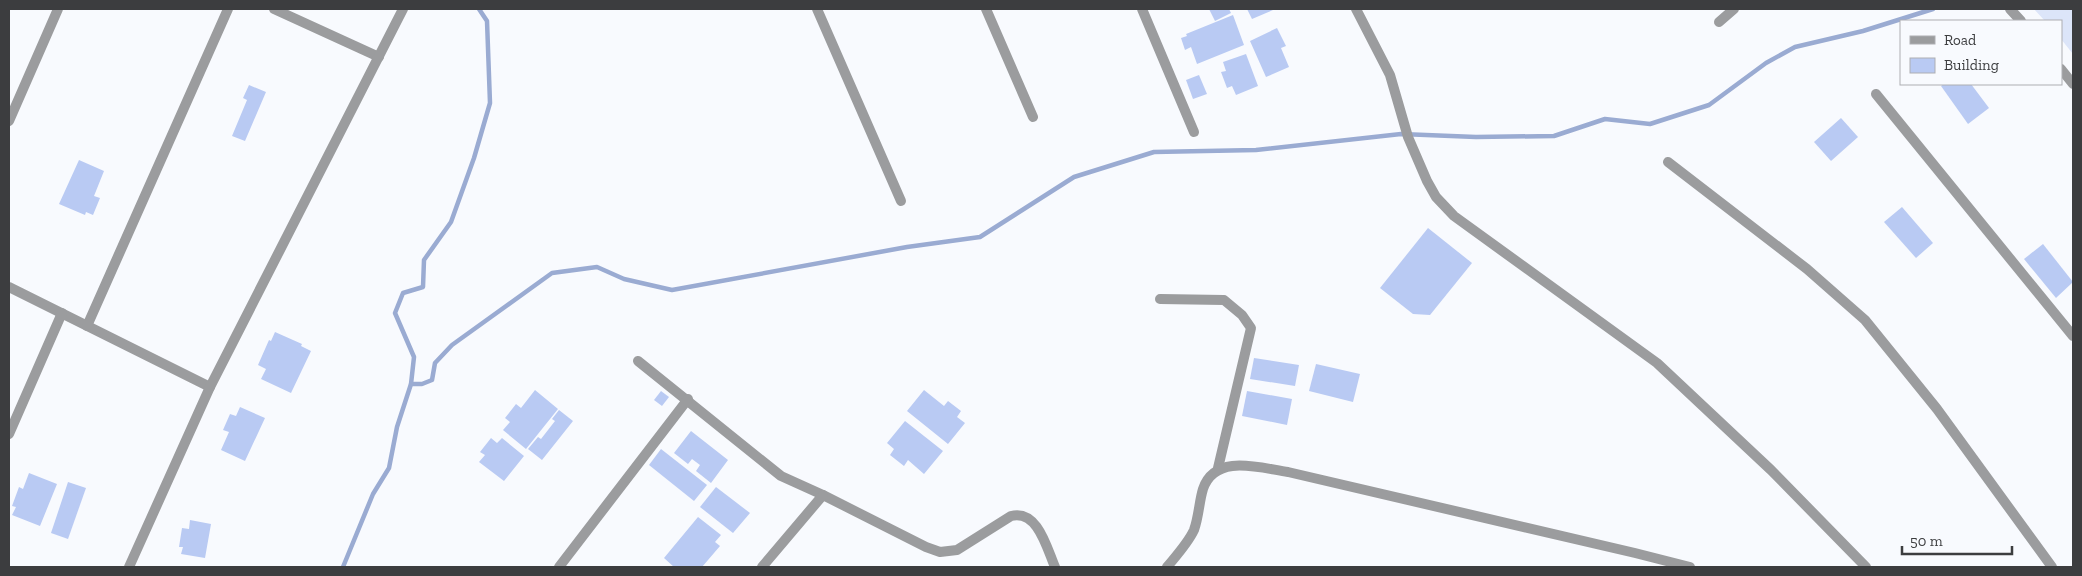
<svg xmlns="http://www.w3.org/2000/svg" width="2082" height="576" font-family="'Zilla Slab',serif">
  <rect width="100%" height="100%" fill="#f8fafe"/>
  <path fill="#dce5f9" d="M 2034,9 L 2073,9 L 2073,54 L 2061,39 L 2061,21 L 2045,21 Z"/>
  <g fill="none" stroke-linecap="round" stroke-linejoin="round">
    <g stroke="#9aabd2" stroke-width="4.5">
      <path d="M 411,384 L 422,384 L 432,380 L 435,363 L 452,345 L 552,273 L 597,267 L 624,279 L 672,290 L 907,247 L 980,237 L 1074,177 L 1154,152 L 1256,150 L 1401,134 L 1476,137 L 1554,136 L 1605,119 L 1650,124 L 1709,105 L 1766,63 L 1795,47 L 1863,31 L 1933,9"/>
      <path d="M 343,567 L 373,494 L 389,468 L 397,427 L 411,384 L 414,357 L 395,313 L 403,293 L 423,287 L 424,260 L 451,222 L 474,158 L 490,103 L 487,21 L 479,9"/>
    </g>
  </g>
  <g fill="#b9caf3">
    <path d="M 1209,9 L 1229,9 L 1231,13 L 1215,21 Z"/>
    <path d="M 1247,9 L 1273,9 L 1273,10 L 1252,19 Z"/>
    <path d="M 1233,15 L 1244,45 L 1197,64 L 1191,47 L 1185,50 L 1181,38 L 1187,36 L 1186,34 Z"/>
    <path d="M 1277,28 L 1286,46 L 1281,48 L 1289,67 L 1266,77 L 1250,41 Z"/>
    <path d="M 1246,54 L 1258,86 L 1236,95 L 1232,86 L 1227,88 L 1221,72 L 1226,71 L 1223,62 Z"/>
    <path d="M 1199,75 L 1207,94 L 1193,99 L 1186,80 Z"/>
    <path d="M 1944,84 L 1971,84 L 1989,108 L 1968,124 L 1941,86 Z"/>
    <path d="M 249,85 L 266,92 L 245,141 L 232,136 L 247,100 L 243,98 Z"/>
    <path d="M 1841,118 L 1858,137 L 1831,161 L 1814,142 Z"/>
    <path d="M 79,160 L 104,171 L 94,196 L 100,198 L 93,215 L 86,212 L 85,215 L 59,204 Z"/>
    <path d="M 1902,207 L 1933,243 L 1916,258 L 1884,222 Z"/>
    <path d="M 1428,228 L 1472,263 L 1430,315 L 1413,314 L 1380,288 Z"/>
    <path d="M 2043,244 L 2073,282 L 2056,298 L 2024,259 Z"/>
    <path d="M 275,332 L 302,344 L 301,346 L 311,351 L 291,393 L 261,379 L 266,369 L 258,365 L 269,340 L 271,341 Z"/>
    <path d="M 1254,358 L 1299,365 L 1295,386 L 1250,379 Z"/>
    <path d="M 1316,364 L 1360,374 L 1353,402 L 1309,391 Z"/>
    <path d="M 535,390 L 558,409 L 526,449 L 503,430 L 510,422 L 505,418 L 516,404 L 521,408 Z"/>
    <path d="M 924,390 L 944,406 L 948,401 L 961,411 L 957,417 L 965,423 L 948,444 L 907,411 Z"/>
    <path d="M 661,391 L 669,397 L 662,406 L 654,400 Z"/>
    <path d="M 1247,391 L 1292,399 L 1287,425 L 1242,416 Z"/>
    <path d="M 240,407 L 265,418 L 245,461 L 221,450 L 229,432 L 223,430 L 230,414 L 236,416 Z"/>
    <path d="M 559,410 L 573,421 L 542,460 L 528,449 L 538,437 L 541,439 L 555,421 L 552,419 Z"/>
    <path d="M 905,421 L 943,451 L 924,474 L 908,460 L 904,466 L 890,455 L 894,449 L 887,443 Z"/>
    <path d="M 691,431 L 728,460 L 711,483 L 696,471 L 700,465 L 692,459 L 688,464 L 674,453 Z"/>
    <path d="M 491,438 L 497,443 L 502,438 L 524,456 L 504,481 L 479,462 L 485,455 L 480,452 Z"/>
    <path d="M 661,449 L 707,485 L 694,501 L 649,465 Z"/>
    <path d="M 29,473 L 57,484 L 40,526 L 12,515 L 16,507 L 12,506 L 19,487 L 23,489 Z"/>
    <path d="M 68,482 L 86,488 L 68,539 L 51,533 Z"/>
    <path d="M 716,487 L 750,513 L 733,533 L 700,507 Z"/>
    <path d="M 698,517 L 721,535 L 715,542 L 720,546 L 702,567 L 674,567 L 664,558 Z"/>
    <path d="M 190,520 L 211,524 L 205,558 L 181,554 L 183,547 L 179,547 L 182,528 L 189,529 Z"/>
  </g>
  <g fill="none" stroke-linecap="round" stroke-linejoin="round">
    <g stroke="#9b9c9e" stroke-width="10">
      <path d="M 274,9 L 379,57"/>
      <path d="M 817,9 L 901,201"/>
      <path d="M 986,9 L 1033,117"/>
      <path d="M 1142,9 L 1194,132"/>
      <path d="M 1356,9 L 1390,75 L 1408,137 L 1427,181 L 1436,197 L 1454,216 L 1657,363 L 1771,470 L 1866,567"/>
      <path d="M 2010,9 L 2021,21"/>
      <path d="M 1719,22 L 1734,9"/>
      <path d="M 2061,69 L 2073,84"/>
      <path d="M 1876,94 L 2073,336"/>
      <path d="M 9,121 L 58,9"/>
      <path d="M 1668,162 L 1807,269 L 1865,320 L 1937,409 L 2052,567"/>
      <path d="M 9,287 L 210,387"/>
      <path d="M 1160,299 L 1224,300 L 1242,315 L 1251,328 L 1218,468"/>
      <path d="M 87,326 L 228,9"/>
      <path d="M 638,361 L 781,476 L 823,495 L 926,547 L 940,552 L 957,550 L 1011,516 C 1038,509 1047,549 1055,567"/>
      <path d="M 9,434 L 62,313"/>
      <path d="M 129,567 L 210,387 L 403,9"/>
      <path d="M 559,567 L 688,399"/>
      <path d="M 762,567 L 823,495"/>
      <path d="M 1167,567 C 1176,556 1188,543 1194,530 C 1199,516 1199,502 1203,489 C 1215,453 1260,468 1288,472 L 1635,553 L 1690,567"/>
    </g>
  </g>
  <rect width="2082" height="576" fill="none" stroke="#3c3d3f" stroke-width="20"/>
  <rect x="1900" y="20" width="162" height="65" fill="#f8fafe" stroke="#adaeb2"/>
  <rect x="1910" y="36" width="25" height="8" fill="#9b9c9e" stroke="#adaeb2"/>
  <text x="1944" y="45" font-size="15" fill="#3c3d3f">Road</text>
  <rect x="1910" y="58" width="25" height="15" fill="#b9caf3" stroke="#adaeb2"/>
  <text x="1944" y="70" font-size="15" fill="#3c3d3f">Building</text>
  <path d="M1902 546v8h110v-8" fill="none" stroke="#3c3d3f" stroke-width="2.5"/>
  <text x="1910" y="546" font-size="15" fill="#3c3d3f" stroke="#f8fafe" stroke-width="4" paint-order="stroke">50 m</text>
</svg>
